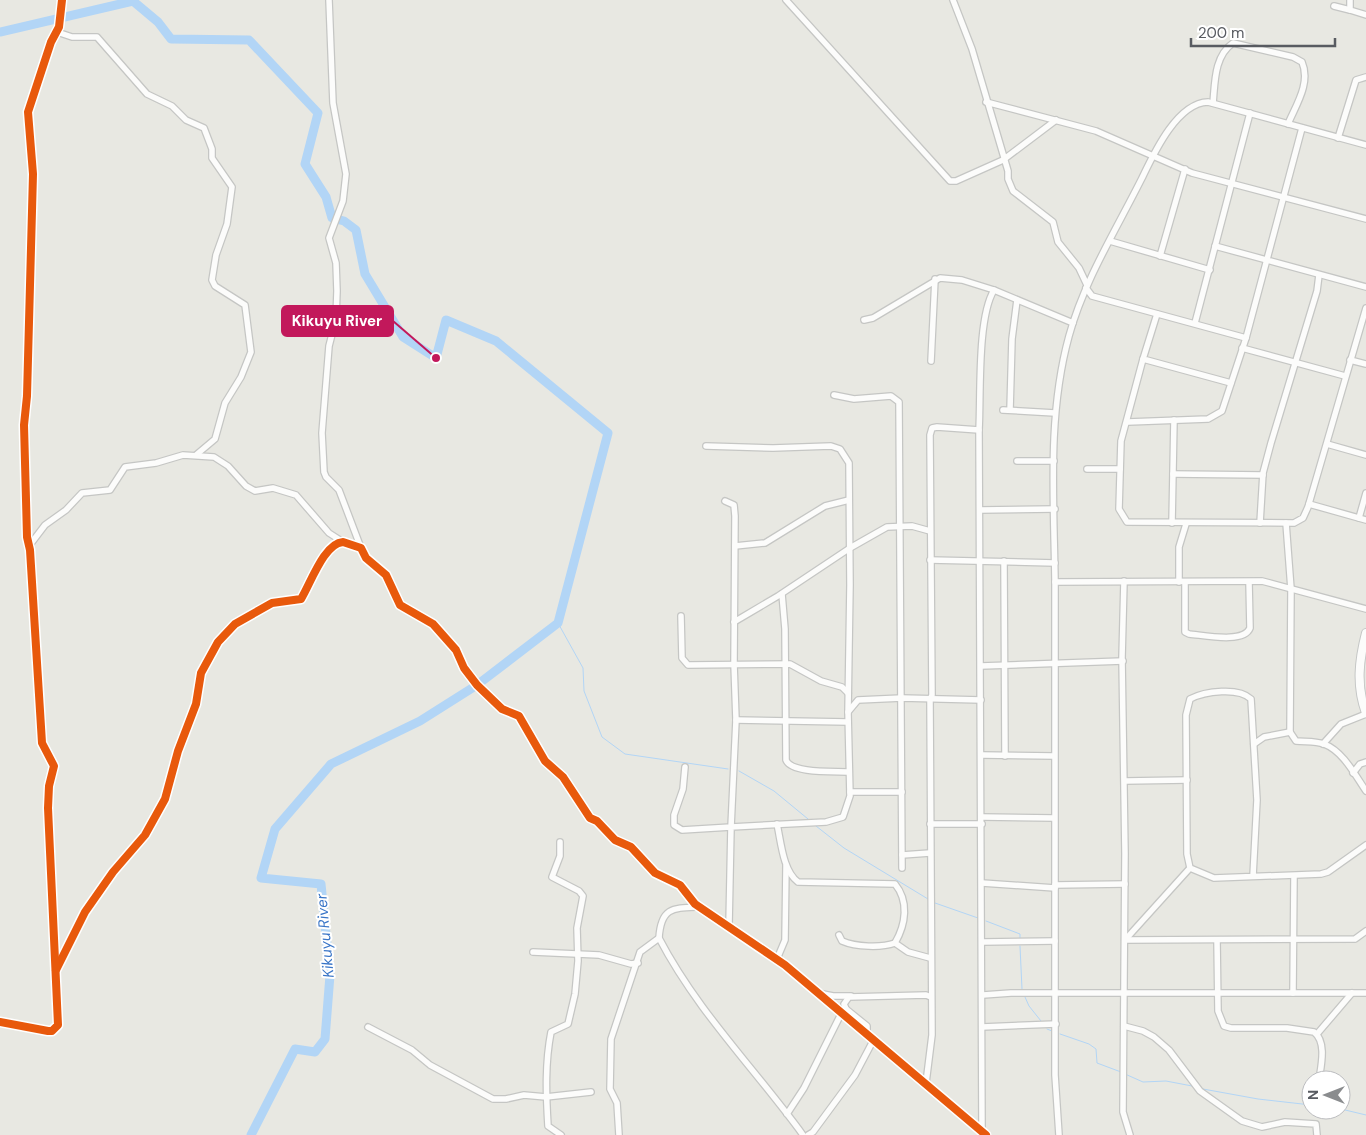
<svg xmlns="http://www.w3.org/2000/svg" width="1366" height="1135" font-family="'DM Sans',sans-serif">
  <rect width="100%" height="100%" fill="#e8e8e2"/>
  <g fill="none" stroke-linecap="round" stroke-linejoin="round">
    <g stroke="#b2d5f6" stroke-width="1">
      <path d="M 558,623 L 583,668 L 584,691 L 602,737 L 625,754 L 728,769"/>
      <path d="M 739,771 L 774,791 L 808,819"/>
      <path d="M 816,826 L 844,848 L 928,899"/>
      <path d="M 935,903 L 978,918"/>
      <path d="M 986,921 L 1020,934 L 1020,938"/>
      <path d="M 1020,946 L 1022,989"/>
      <path d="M 1025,997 L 1029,1006 L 1041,1021"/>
      <path d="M 1047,1029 L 1052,1031"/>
      <path d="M 1060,1034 L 1089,1044 L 1096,1049 L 1097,1063 L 1121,1072"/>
      <path d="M 1125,1074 L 1143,1082 L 1166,1081 L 1192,1086"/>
      <path d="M 1203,1089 L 1258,1099 L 1311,1105"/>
      <path d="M 1341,1109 L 1366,1115"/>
    </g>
    <path stroke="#b2d5f6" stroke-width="9" d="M 0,32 L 133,1 L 158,22 L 171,39 L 249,40 L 318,113 L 305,164 L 326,197 L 332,218 L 344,221 L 356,230 L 365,274 L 403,337 L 436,358 L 446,320 L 496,341 L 608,433 L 558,623 L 477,685 L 420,721 L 331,764 L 275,829 L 261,878 L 321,884 L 330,975 L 325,1039 L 315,1052 L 295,1049 L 251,1135"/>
    <g stroke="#c5c6c4" stroke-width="8">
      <g id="street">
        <path d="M 329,0 L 333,103 L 346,174 L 343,201 L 329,238 L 336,263 L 337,291 L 336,319 L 329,346 L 322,433 L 324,472 L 326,477 L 339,490 L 361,548"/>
        <path d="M 786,0 L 950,181 L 956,181 L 1003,160 L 1056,120"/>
        <path d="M 953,0 L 972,49 L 1008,171 L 1008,179 L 1013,191 L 1053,222 L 1058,242 L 1079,268 L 1087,285"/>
        <path d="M 1350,0 L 1350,10 L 1366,15"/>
        <path d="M 1334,6 L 1350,10"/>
        <path d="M 57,32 L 72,37 L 97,37 L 147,94 L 172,106 L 186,120 L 204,128 L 212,149 L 212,158 L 232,187 L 227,224 L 216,255 L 212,280 L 215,286 L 245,305 L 251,352 L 241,377 L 225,403 L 215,439 L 196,455"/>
        <path d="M 986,102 L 1096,131 L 1192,173 L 1366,219"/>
        <path d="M 1213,103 C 1215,83 1214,56 1233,43 L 1293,57 L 1302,62 C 1311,83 1296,105 1288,124"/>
        <path d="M 1338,138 L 1356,80 L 1366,77"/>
        <path d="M 1110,241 L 1210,270"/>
        <path d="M 1215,246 L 1366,287"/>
        <path d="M 1160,256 L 1185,169"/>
        <path d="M 1086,288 L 1092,296 L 1246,338"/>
        <path d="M 1157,314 L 1143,359 L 1231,383"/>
        <path d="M 864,320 L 873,318 L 940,278 L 962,280 L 994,290"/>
        <path d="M 1195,323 L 1250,113"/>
        <path d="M 1242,348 L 1345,376"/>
        <path d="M 1143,359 L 1121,441 L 1119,509 L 1127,522 L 1294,523 L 1303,518 L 1308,507 L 1366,308"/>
        <path d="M 1350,360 L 1366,364"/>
        <path d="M 931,361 L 935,279"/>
        <path d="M 834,395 L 854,399 L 891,396 L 899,402 L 902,868"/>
        <path d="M 1003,410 L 1055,413"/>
        <path d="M 1010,410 L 1012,339 L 1017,300"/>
        <path d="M 1128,422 L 1208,419 L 1222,411 L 1246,338 L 1302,128"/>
        <path d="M 1327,444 L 1366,455"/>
        <path d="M 706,446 L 773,448 L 831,446 L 840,449 L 849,463 L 850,585 L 848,712"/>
        <path d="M 1017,461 L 1054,461"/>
        <path d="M 1087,469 L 1120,469"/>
        <path d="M 1173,474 L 1263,475"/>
        <path d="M 1309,504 L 1366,520"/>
        <path d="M 980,510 L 1055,509"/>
        <path d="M 1359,518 L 1366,493"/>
        <path d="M 1172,523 L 1174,420"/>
        <path d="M 1260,523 L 1263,473 L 1271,443 L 1317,291 L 1319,275"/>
        <path d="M 1286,523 L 1291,589 L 1290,732 L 1296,741 C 1305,742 1315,741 1324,744 C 1343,751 1355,775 1366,791"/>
        <path d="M 29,546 L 45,525 L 66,510 L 82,493 L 110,490 L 125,467 L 156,463 L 183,455 L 214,457 L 228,466 L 246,486 L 255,491 L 273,488 L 296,495 L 329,533 L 343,542"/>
        <path d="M 735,546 L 765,543 L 825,506 L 849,500"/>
        <path d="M 930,560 L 1055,563"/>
        <path d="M 1004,561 L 1005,756"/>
        <path d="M 1124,581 L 1122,658 L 1125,853 L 1123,1112 L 1130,1135"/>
        <path d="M 1055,582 C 1054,500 1047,416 1069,336 C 1084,281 1116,230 1142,178 C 1154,153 1177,103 1208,102 L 1366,145"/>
        <path d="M 1179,582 L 1179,547 L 1186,524"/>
        <path d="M 1185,582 L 1185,632 L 1189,634 C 1203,635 1244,644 1250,628 L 1249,582"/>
        <path d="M 782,594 L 785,629 L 786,760 C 792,774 835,771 849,772"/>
        <path d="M 681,616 L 682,658 L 688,665 L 790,664 L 821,681 L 842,687 L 848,693"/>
        <path d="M 734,622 L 778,596 L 850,548 L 887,527 L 912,526 L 930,531"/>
        <path d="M 981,666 L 1123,661"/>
        <path d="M 736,720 L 848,722"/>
        <path d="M 1254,744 L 1264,737 L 1290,732"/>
        <path d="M 1323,744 L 1341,724 L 1366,714"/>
        <path d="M 982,755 L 1054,756"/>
        <path d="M 685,767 L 683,789 L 674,815 L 674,825 L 682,830 L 731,827 L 736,720 L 734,664 L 735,516 L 734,505 L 725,501"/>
        <path d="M 1353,773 L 1360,764 L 1366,762"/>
        <path d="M 1125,781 L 1187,780"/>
        <path d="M 850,792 L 902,792"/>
        <path d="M 982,817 L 1054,818"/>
        <path d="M 777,824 C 781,842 783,871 798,882 L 895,884 C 909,901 906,924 895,943 L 908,952 L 930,958"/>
        <path d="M 930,824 L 982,824"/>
        <path d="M 560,842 L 560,856 L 552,877 L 579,891 L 583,896 L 577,928 L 578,961 L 575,994 L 568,1024 L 551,1032 C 545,1063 546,1094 548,1126 L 561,1135"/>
        <path d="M 902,855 L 930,853"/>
        <path d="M 1253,876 L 1257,800 L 1251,699 C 1239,687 1205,691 1190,699 L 1186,715 L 1187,854 L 1190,868 L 1214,878 L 1321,874 L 1328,872 L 1366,845"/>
        <path d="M 982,883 L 1055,888"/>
        <path d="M 1055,885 L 1125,884"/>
        <path d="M 729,925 L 731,827 L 826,822 L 843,817 L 850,796 L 848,712 L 858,700 L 902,698 L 981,700"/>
        <path d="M 839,935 L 842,941 C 856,947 881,948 895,943"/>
        <path d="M 659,938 C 697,1011 755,1069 803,1135"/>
        <path d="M 1125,940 L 1355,939 L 1366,931"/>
        <path d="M 1125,940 L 1190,868"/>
        <path d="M 1217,940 L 1218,1011 L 1224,1026 L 1231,1028 L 1287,1028 L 1314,1032 C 1327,1042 1321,1066 1319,1080"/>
        <path d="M 983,942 L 1055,941"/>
        <path d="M 533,952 L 599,955 L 631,964 L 638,963"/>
        <path d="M 777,959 L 785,940 L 786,866"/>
        <path d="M 56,970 L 85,912 L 113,872 L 145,835 L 165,799 L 178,751 L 196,704 L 201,673 L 218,642 L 235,624 L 272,603 L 301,599 C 310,585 324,543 343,542 L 361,548 L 366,558 L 386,575 L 400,605 L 433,624 L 456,650 L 464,668 L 477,685 L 502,709 L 519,716 L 545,761 L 563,777 L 590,818 L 597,821 L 615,840 L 631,847 L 655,873 L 680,885 L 695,904 L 785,965 L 986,1135"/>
        <path d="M 818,993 L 833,996 L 851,996"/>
        <path d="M 1293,993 L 1294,876"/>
        <path d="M 983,995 L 1011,993 L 1366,993"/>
        <path d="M 846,1009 L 867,1026 L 867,1034"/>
        <path d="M 0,1022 L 48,1031 L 52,1031 L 58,1025 L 48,808 L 49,786 L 54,766 L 42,743 L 30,550 L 27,537 L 24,425 L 27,396 L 33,174 L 28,112 L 51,42 L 59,27 L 62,0"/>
        <path d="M 1124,1026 L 1143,1031 L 1154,1037 L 1169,1050 L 1200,1091 L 1242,1121 L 1262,1127 L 1285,1122 L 1316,1124 L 1317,1135"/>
        <path d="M 368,1027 L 412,1050 L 430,1065 L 493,1099 L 506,1099 L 524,1095 L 546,1097 L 591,1092"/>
        <path d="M 982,1027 L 1056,1024"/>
        <path d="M 1317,1034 L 1352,993"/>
        <path d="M 926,1083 L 932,1035 L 930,700 L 932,695 L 930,435 L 932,428 L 937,427 L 979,430"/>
        <path d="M 787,1114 L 804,1088 L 841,1014 L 846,1009 L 844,1004 L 849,997 L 926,995 L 931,997"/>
        <path d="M 982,1132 L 979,430 C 981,395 977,318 994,290 L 1073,323"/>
        <path d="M 619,1135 L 617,1103 L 610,1089 L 611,1039 L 640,952 L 659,938 C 661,907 673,908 699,907"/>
        <path d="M 808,1135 L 813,1132 L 855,1075 L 874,1039"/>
        <path d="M 1059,1135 L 1055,1075 L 1055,582 L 1262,581 L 1366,609"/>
      </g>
    </g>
    <g stroke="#c5c7c6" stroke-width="10">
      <path id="secondary" d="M 1366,633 C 1359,660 1356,686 1366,713"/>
    </g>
    <use href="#street" stroke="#fcfcfb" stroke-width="5.5"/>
    <use href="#secondary" stroke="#fcfcfb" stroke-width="8"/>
    <g stroke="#fff" stroke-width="11">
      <g id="cycleway">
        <path d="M 56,970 L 85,912 L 113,872 L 145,835 L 165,799 L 178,751 L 196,704 L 201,673 L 218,642 L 235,624 L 272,603 L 301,599 C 310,585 324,543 343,542 L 361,548 L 366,558 L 386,575 L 400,605 L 433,624 L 456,650 L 464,668 L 477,685 L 502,709 L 519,716 L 545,761 L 563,777 L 590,818 L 597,821 L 615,840 L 631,847 L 655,873 L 680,885 L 695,904 L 785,965 L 986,1135"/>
        <path d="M 0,1022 L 48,1031 L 52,1031 L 58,1025 L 48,808 L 49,786 L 54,766 L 42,743 L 30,550 L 27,537 L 24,425 L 27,396 L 33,174 L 28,112 L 51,42 L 59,27 L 62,0"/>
      </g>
    </g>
    <use href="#cycleway" stroke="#e8590c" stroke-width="8"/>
  </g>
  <g text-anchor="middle" stroke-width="4" stroke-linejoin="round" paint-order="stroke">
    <g font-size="15" font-style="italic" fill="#3975c7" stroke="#fff">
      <text transform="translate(325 936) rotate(-95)" y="5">Kikuyu River</text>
    </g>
  </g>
  <path fill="none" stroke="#c2185b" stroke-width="2" d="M436 358L393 321"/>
  <circle fill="#c2185b" stroke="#fff" stroke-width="2" cx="436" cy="358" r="5"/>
  <rect fill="#c2185b" stroke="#c2185b" stroke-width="2" x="282" y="306" width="111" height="30" rx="5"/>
  <g font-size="15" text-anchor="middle" font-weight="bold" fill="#fff">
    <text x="337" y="326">Kikuyu River</text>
  </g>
  <g transform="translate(1326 1095) rotate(270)"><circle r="24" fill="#ffffff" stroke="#bcbdc0"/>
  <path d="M0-4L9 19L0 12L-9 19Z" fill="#8a8c8e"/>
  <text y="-8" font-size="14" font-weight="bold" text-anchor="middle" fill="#585b61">N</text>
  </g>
  <path d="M1191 38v8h144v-8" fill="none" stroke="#585b61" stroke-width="2.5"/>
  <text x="1198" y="38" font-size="15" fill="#585b61" stroke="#ffffff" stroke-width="4" paint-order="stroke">200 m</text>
</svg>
